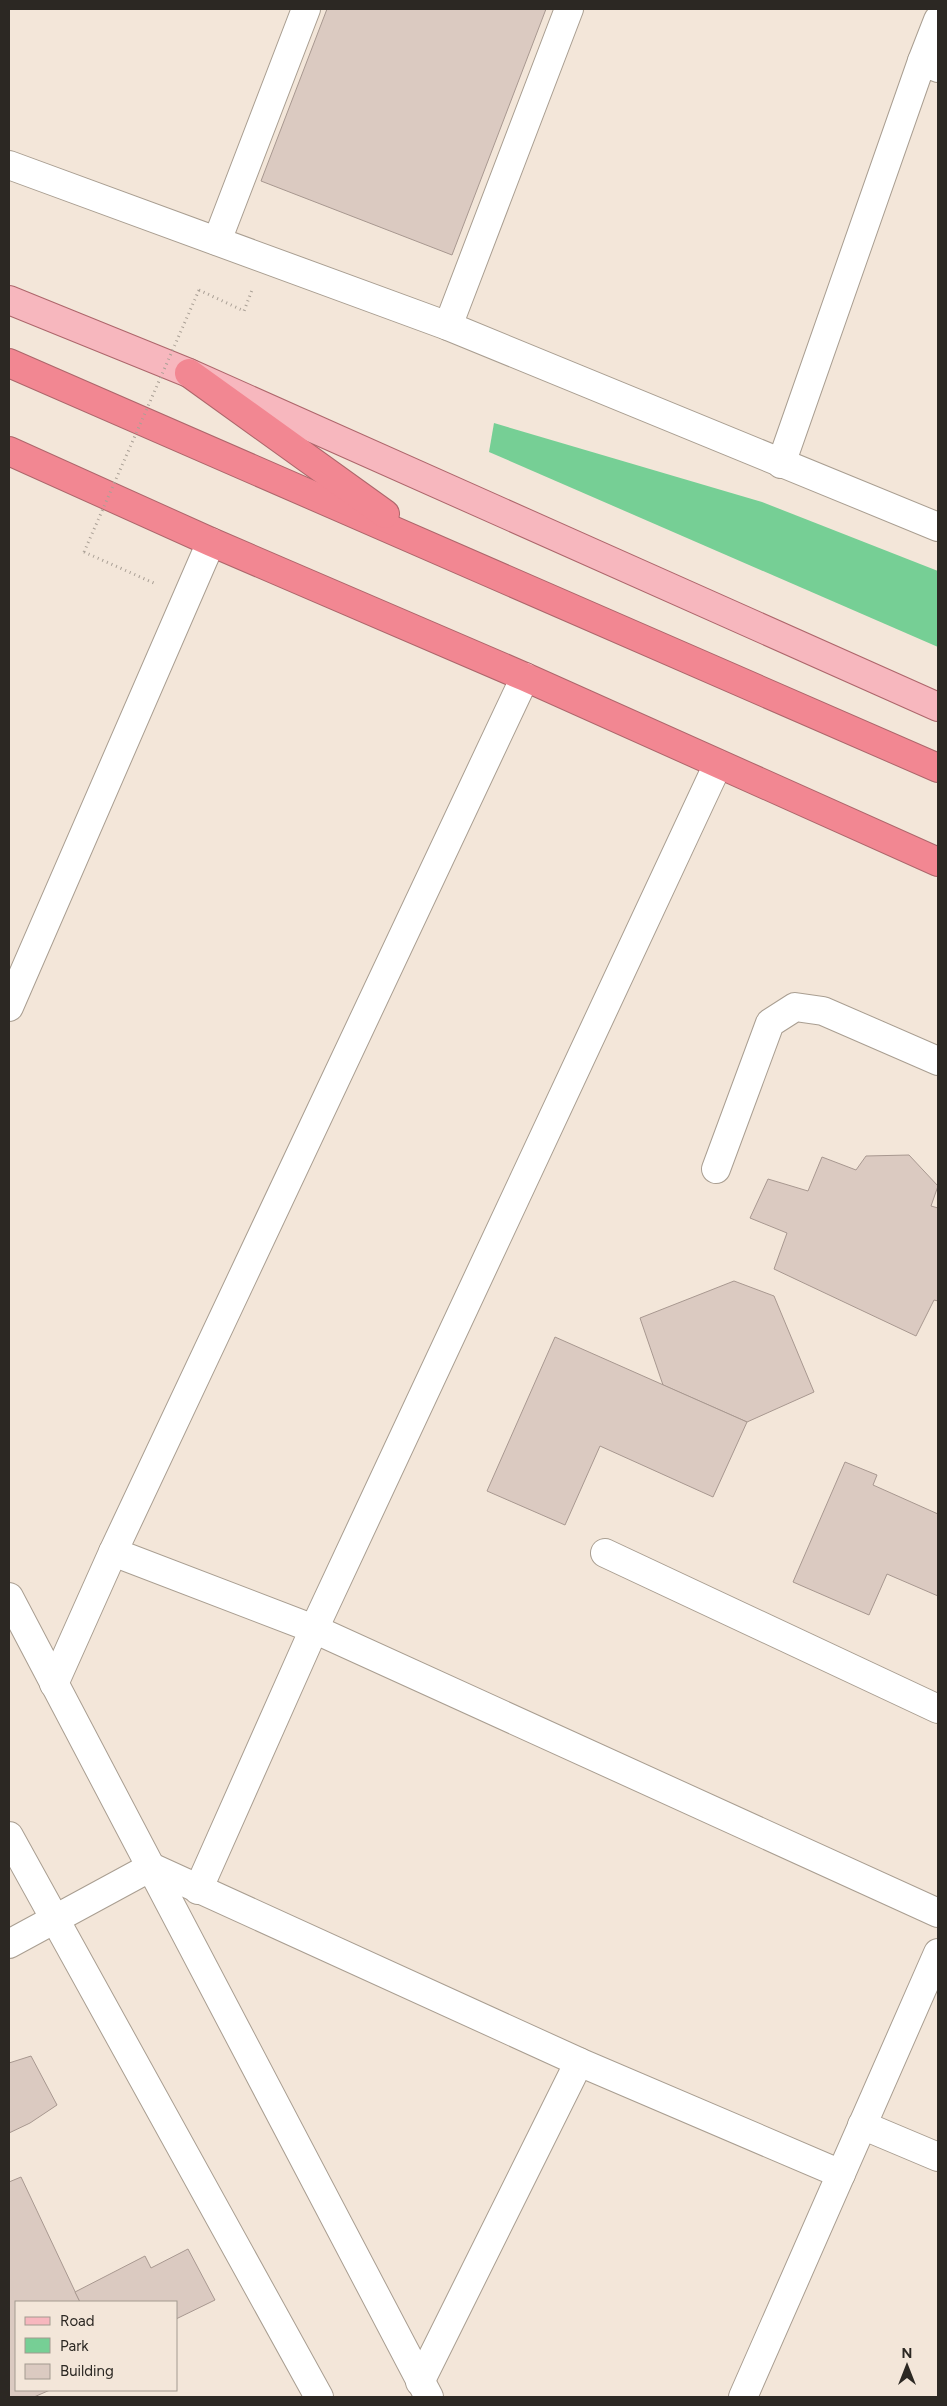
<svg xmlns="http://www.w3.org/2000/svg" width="947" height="2406" font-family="Figtree,sans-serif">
  <rect width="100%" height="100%" fill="#f3e6d9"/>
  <path fill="#76cf95" d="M 494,423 L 762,502 L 938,571 L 938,647 L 489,452 Z"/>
  <g fill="#dbcac1" stroke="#a89890">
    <path d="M 327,9 L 546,9 L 452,255 L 261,181 Z"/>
    <path d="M 909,1155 L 938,1186 L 931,1206 L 938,1208 L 938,1301 L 934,1300 L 916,1336 L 774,1269 L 787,1233 L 750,1218 L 768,1179 L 808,1191 L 822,1157 L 856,1170 L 866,1156 Z"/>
    <path d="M 734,1281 L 774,1296 L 814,1392 L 747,1422 L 663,1385 L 640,1318 Z"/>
    <path d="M 555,1337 L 747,1422 L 713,1497 L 600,1446 L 565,1525 L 487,1491 Z"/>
    <path d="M 845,1462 L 877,1475 L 873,1485 L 938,1514 L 938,1596 L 887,1574 L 869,1615 L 793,1582 Z"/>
    <path d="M 31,2056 L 57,2105 L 30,2123 L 9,2133 L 9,2063 Z"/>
    <path d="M 21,2177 L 80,2302 L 16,2302 L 16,2390 L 50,2390 L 34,2397 L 9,2397 L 9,2182 Z"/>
    <path d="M 188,2249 L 215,2300 L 176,2319 L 176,2302 L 80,2302 L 75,2292 L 145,2256 L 151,2268 Z"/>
  </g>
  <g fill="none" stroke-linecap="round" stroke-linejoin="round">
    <g stroke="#a99e91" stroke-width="30">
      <g id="minor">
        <path d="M 922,61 L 938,20"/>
        <path d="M 9,165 L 448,326 L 938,527"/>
        <path d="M 217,241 L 306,9"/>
        <path d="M 448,326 L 569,9"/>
        <path d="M 781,464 L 922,61 L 938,68"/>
        <path d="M 9,1007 L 211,542"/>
        <path d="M 716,1169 L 770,1023 L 795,1007 L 823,1011 L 938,1061"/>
        <path d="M 113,1552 L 314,1629 L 938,1913"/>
        <path d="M 605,1553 L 938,1709"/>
        <path d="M 9,1597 L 429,2397"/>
        <path d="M 54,1684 L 113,1552 L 525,677"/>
        <path d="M 9,1836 L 319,2397"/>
        <path d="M 198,1890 L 314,1629 L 718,764"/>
        <path d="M 9,1944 L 151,1867 L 579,2062 L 841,2174"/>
        <path d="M 862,2125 L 938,2157"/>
        <path d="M 420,2382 L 579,2062"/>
        <path d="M 743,2397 L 938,1953"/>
      </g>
    </g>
    <g stroke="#ad666b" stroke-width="30">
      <path id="major" d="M 9,300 L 189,373 L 938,707"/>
    </g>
    <g stroke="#ad666b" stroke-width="30">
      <g id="highway">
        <path d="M 9,363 L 938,768"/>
        <path d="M 189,373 L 385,514"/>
        <path d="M 9,451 L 211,542 L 525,677 L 938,862"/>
      </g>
    </g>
    <g stroke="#aaa096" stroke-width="3" stroke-dasharray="1 4" stroke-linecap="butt">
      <path d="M 199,290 L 244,311 L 252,290"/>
      <path d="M 84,552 L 156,584"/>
    </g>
    <use href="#minor" stroke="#fff" stroke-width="28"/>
    <use href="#major" stroke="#f7b7be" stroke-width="28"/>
    <use href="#highway" stroke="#f28792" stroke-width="28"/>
    <path stroke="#aaa096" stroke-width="3" stroke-dasharray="1 4" stroke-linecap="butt" d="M 84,552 L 199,290"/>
  </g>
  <rect width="947" height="2406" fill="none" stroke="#2c2823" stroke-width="20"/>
  <rect x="15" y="2301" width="162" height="90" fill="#f3e6d9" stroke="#a39a90"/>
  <rect x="25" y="2317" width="25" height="8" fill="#f7b7be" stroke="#a39a90"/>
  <text x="60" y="2326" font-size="15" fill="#2c2823">Road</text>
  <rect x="25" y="2338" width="25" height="15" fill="#76cf95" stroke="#a39a90"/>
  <text x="60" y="2351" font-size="15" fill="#2c2823">Park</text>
  <rect x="25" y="2364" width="25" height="15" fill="#dbcac1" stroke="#a39a90"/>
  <text x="60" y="2376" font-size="15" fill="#2c2823">Building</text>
  <g transform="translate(907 2366)" stroke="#f3e6d9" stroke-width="4" paint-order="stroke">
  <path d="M0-4L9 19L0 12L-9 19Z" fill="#2c2823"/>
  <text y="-8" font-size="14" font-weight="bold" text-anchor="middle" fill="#2c2823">N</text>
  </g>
</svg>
